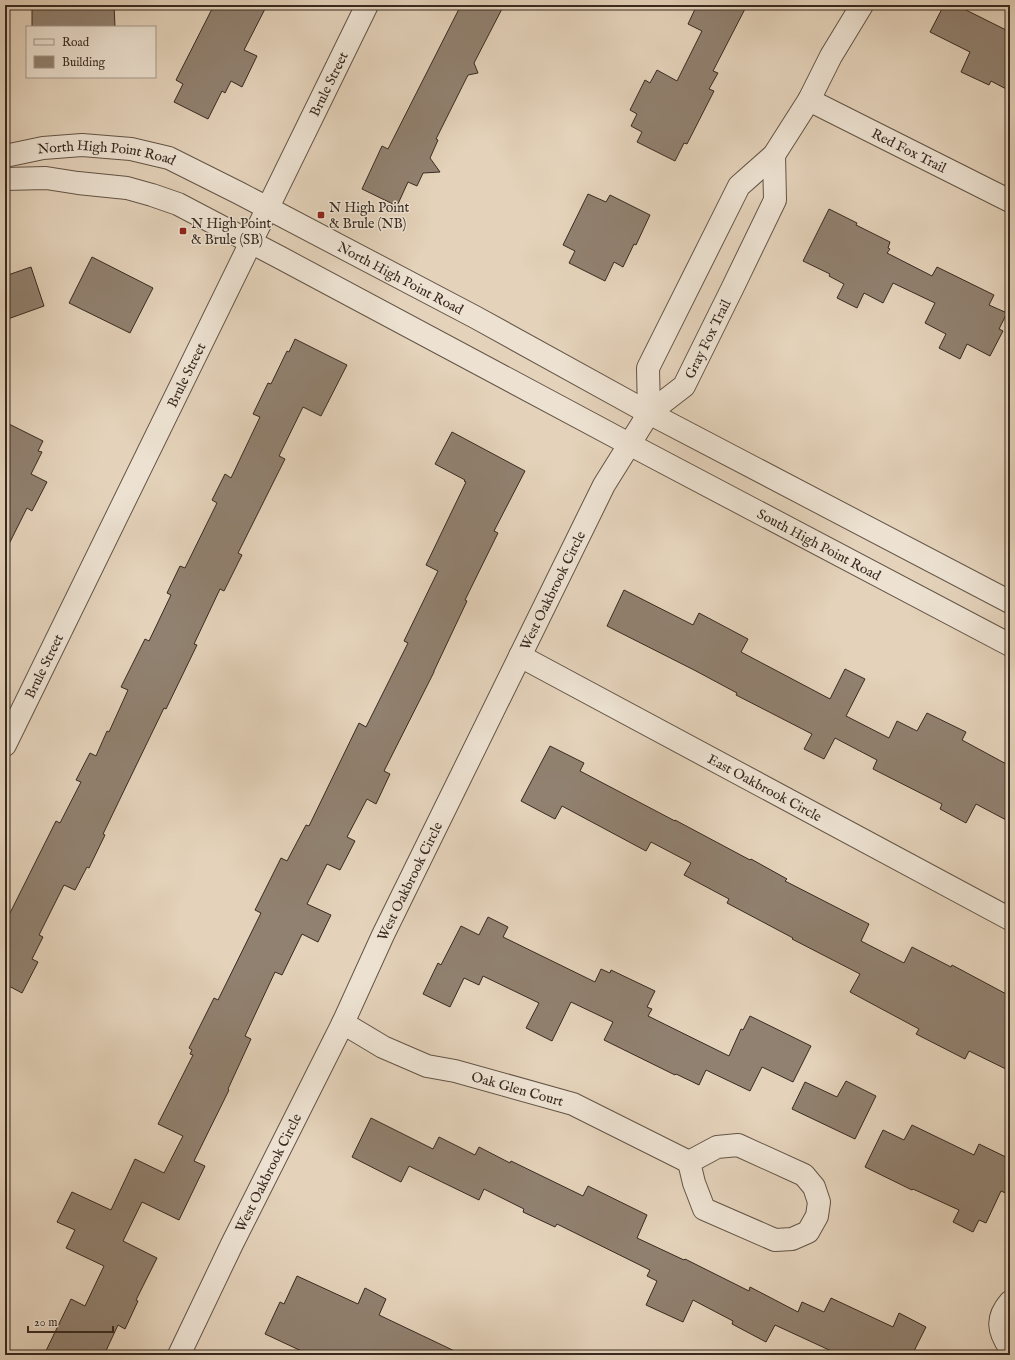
<svg xmlns="http://www.w3.org/2000/svg" width="1015" height="1360" font-family="'IM FELL English',serif">
  <rect width="100%" height="100%" fill="#e4d2ba"/>
  <filter id="stains"><feTurbulence type="fractalNoise" baseFrequency=".005" numOctaves="4"/><feColorMatrix values="0 0 0 0 .2 0 0 0 0 .09 0 0 0 0 .02 0 0 0 .5 -.17"/></filter>
  <radialGradient id="worn" r=".72"><stop offset=".6" stop-color="#630" stop-opacity="0"/><stop offset="1" stop-color="#630" stop-opacity=".3"/></radialGradient>
  <g fill="#918170" stroke="#382a20">
    <path d="M 32,5 L 114,5 L 115,27 L 32,27 Z"/>
    <path d="M 214,5 L 267,5 L 244,50 L 257,56 L 242,87 L 231,81 L 225,93 L 222,91 L 208,119 L 174,102 L 183,84 L 176,80 Z"/>
    <path d="M 461,5 L 504,5 L 474,63 L 478,73 L 468,75 L 436,139 L 438,140 L 430,158 L 440,172 L 423,173 L 417,186 L 408,182 L 397,206 L 362,189 L 382,146 L 388,149 Z"/>
    <path d="M 697,5 L 747,5 L 713,71 L 718,73 L 709,89 L 714,91 L 687,144 L 684,143 L 675,161 L 637,142 L 642,132 L 631,126 L 637,114 L 630,110 L 645,80 L 650,83 L 657,70 L 677,81 L 702,31 L 688,24 Z"/>
    <path d="M 944,5 L 956,5 L 1010,32 L 1010,91 L 991,81 L 989,85 L 961,72 L 970,52 L 930,32 Z"/>
    <path d="M 588,194 L 606,202 L 610,195 L 650,215 L 636,245 L 634,244 L 623,267 L 614,262 L 605,281 L 569,263 L 575,251 L 563,245 Z"/>
    <path d="M 829,209 L 857,223 L 856,225 L 890,242 L 888,248 L 890,249 L 887,253 L 932,276 L 937,267 L 994,295 L 989,305 L 1007,313 L 999,329 L 1003,331 L 990,356 L 967,344 L 960,359 L 939,348 L 946,334 L 925,323 L 935,303 L 893,283 L 883,303 L 864,293 L 857,308 L 837,298 L 844,284 L 829,276 L 830,274 L 803,261 Z"/>
    <path d="M 92,257 L 153,288 L 130,333 L 69,303 Z"/>
    <path d="M 31,267 L 44,306 L 5,320 L 5,276 Z"/>
    <path d="M 295,339 L 347,365 L 321,416 L 303,407 L 279,456 L 285,459 L 238,553 L 242,555 L 224,591 L 220,589 L 194,644 L 197,645 L 166,709 L 164,708 L 103,834 L 105,835 L 89,868 L 87,867 L 75,890 L 64,885 L 39,935 L 43,937 L 32,959 L 38,962 L 22,993 L 5,984 L 5,923 L 56,821 L 60,823 L 81,782 L 76,780 L 90,753 L 96,756 L 107,731 L 109,732 L 128,690 L 121,687 L 145,639 L 149,641 L 171,595 L 167,593 L 180,566 L 185,568 L 217,503 L 212,500 L 225,474 L 231,478 L 260,417 L 253,414 L 268,383 L 271,384 L 287,351 L 289,352 Z"/>
    <path d="M 5,422 L 43,441 L 38,451 L 42,452 L 31,474 L 47,482 L 32,511 L 27,508 L 5,552 Z"/>
    <path d="M 452,432 L 525,471 L 494,531 L 498,533 L 465,600 L 467,601 L 434,671 L 434,672 L 384,771 L 390,774 L 376,804 L 367,799 L 347,837 L 355,841 L 340,870 L 327,864 L 307,904 L 331,915 L 318,942 L 302,934 L 282,975 L 275,972 L 245,1036 L 251,1039 L 228,1089 L 229,1090 L 194,1161 L 205,1166 L 179,1220 L 142,1202 L 123,1241 L 157,1258 L 136,1300 L 138,1301 L 125,1329 L 118,1325 L 104,1355 L 44,1355 L 71,1299 L 85,1306 L 104,1266 L 66,1248 L 75,1230 L 57,1222 L 72,1192 L 111,1210 L 135,1159 L 164,1173 L 183,1136 L 158,1124 L 193,1055 L 190,1054 L 192,1050 L 189,1048 L 214,998 L 218,1000 L 261,913 L 255,910 L 281,858 L 287,861 L 306,825 L 309,826 L 359,723 L 366,727 L 408,643 L 404,641 L 438,571 L 426,565 L 466,482 L 464,481 L 465,480 L 435,464 Z"/>
    <path d="M 624,590 L 693,625 L 699,613 L 748,639 L 741,652 L 830,699 L 845,669 L 865,679 L 846,716 L 889,738 L 897,721 L 917,731 L 927,713 L 966,732 L 962,740 L 1010,766 L 1010,822 L 976,804 L 966,823 L 940,809 L 942,804 L 873,769 L 877,760 L 835,738 L 824,759 L 804,749 L 812,734 L 736,695 L 737,693 L 696,671 L 607,626 Z"/>
    <path d="M 550,746 L 584,763 L 580,771 L 675,821 L 675,820 L 750,860 L 751,859 L 787,879 L 785,881 L 869,924 L 861,941 L 904,963 L 912,947 L 951,967 L 952,965 L 1010,996 L 1010,1071 L 969,1051 L 965,1059 L 916,1034 L 919,1029 L 850,992 L 860,974 L 792,939 L 793,938 L 727,903 L 729,899 L 684,875 L 691,863 L 651,842 L 646,851 L 562,806 L 555,819 L 521,801 Z"/>
    <path d="M 488,917 L 508,927 L 503,937 L 595,982 L 601,969 L 610,973 L 611,970 L 655,991 L 647,1007 L 652,1009 L 648,1016 L 729,1056 L 741,1029 L 743,1030 L 750,1016 L 811,1046 L 793,1082 L 762,1067 L 750,1091 L 706,1070 L 699,1085 L 676,1074 L 675,1075 L 604,1040 L 613,1022 L 571,1002 L 552,1041 L 526,1028 L 539,1003 L 483,976 L 479,985 L 464,978 L 450,1007 L 423,994 L 438,963 L 441,965 L 461,926 L 479,935 Z"/>
    <path d="M 846,1081 L 876,1096 L 855,1139 L 792,1109 L 805,1082 L 837,1097 Z"/>
    <path d="M 371,1118 L 433,1149 L 439,1137 L 475,1155 L 479,1147 L 510,1163 L 511,1161 L 583,1196 L 588,1186 L 647,1215 L 637,1238 L 684,1260 L 685,1259 L 749,1291 L 750,1287 L 798,1312 L 802,1302 L 824,1312 L 831,1298 L 893,1327 L 899,1313 L 926,1327 L 912,1355 L 840,1355 L 775,1325 L 766,1342 L 732,1324 L 733,1321 L 693,1300 L 683,1322 L 646,1305 L 657,1281 L 647,1276 L 650,1270 L 557,1224 L 555,1227 L 523,1212 L 524,1209 L 484,1189 L 479,1200 L 409,1166 L 401,1182 L 352,1157 Z"/>
    <path d="M 912,1125 L 974,1155 L 979,1144 L 1010,1159 L 1010,1195 L 1001,1191 L 986,1223 L 979,1220 L 973,1232 L 953,1222 L 959,1210 L 913,1189 L 912,1190 L 865,1167 L 883,1130 L 904,1140 Z"/>
    <path d="M 297,1276 L 358,1304 L 365,1288 L 386,1299 L 379,1315 L 463,1355 L 310,1355 L 265,1334 L 280,1302 L 284,1304 Z"/>
  </g>
  <g fill="none" stroke-linecap="round" stroke-linejoin="round">
    <g stroke="#635446" stroke-width="24">
      <g id="minor">
        <path id="s1" d="M 809,100 L 1010,201"/>
        <path id="s2" d="M 5,156 L 43,148 L 82,145 L 131,149 L 169,158 L 239,193 L 475,317 L 649,413 L 1010,602"/>
        <path id="s3" d="M 5,179 L 46,178 L 78,183 L 127,188 L 152,195 L 178,204 L 281,258 L 629,444 L 1010,645"/>
        <path d="M 649,413 L 648,368 L 739,186 L 774,155 L 809,100 L 831,56 L 862,5"/>
        <path id="s4" d="M 520,656 L 1010,919"/>
        <path id="s5" d="M 5,745 L 367,5"/>
        <path id="s6" d="M 343,1023 L 383,1047 L 427,1066 L 455,1071 L 573,1104 L 689,1162"/>
        <path d="M 738,1145 L 804,1175 L 814,1187 L 819,1202 L 817,1216 L 808,1232 L 792,1239 L 775,1240 L 704,1209 L 694,1183 L 689,1162 L 717,1147 Z"/>
        <path d="M 1010,1302 C 996,1318 998,1331 1010,1348"/>
        <path id="s7" d="M 179,1355 L 232,1244 L 343,1023 L 383,935 L 604,485 L 649,413 L 684,386 L 732,289 L 775,200 L 774,155"/>
      </g>
    </g>
    <use href="#minor" stroke="#ede2d2" stroke-width="22"/>
  </g>
  <g fill="#8f2418" stroke="#ede2d2" stroke-width="1.5">
    <rect x="317" y="211" width="8" height="8" rx="2"/>
    <rect x="179" y="227" width="8" height="8" rx="2"/>
  </g>
  <g text-anchor="middle" stroke-width="3" stroke-linejoin="round" paint-order="stroke">
    <g font-size="14" fill="#382a20" stroke="#ede2d2">
      <text dy="5" stroke="none"><textPath href="#s5" startOffset="736">Brule Street</textPath></text>
      <text dy="5" stroke="none"><textPath href="#s1" startOffset="112">Red Fox Trail</textPath></text>
      <text dy="5" stroke="none"><textPath href="#s2" startOffset="103">North High Point Road</textPath></text>
      <text dy="5" stroke="none"><textPath href="#s2" startOffset="427">North High Point Road</textPath></text>
      <text dy="5" stroke="none"><textPath href="#s7" startOffset="1150">Gray Fox Trail</textPath></text>
      <text dy="5" stroke="none"><textPath href="#s5" startOffset="412">Brule Street</textPath></text>
      <text dy="5" stroke="none"><textPath href="#s3" startOffset="902">South High Point Road</textPath></text>
      <text dy="5" stroke="none"><textPath href="#s7" startOffset="851">West Oakbrook Circle</textPath></text>
      <text dy="5" stroke="none"><textPath href="#s5" startOffset="88">Brule Street</textPath></text>
      <text dy="5" stroke="none"><textPath href="#s4" startOffset="278">East Oakbrook Circle</textPath></text>
      <text dy="5" stroke="none"><textPath href="#s7" startOffset="527">West Oakbrook Circle</textPath></text>
      <text dy="5" stroke="none"><textPath href="#s6" startOffset="188">Oak Glen Court</textPath></text>
      <text dy="5" stroke="none"><textPath href="#s7" startOffset="203">West Oakbrook Circle</textPath></text>
    </g>
    <g font-size="14" fill="#382a20" stroke="#ede2d2" text-anchor="start">
      <text x="329" y="212">N High Point<tspan x="329" dy="16">&amp; Brule (NB)</tspan></text>
      <text x="191" y="228">N High Point<tspan x="191" dy="16">&amp; Brule (SB)</tspan></text>
    </g>
  </g>
  <rect width="1015" height="1360" fill="none" stroke="#e4d2ba" stroke-width="20"/>
  <rect x="6" y="6" width="1003" height="1348" fill="none" stroke="#382a20" stroke-width="2"/>
  <rect x="10" y="10" width="995" height="1340" fill="none" stroke="#382a20"/>
  <rect x="26" y="26" width="130" height="52" fill="#ede2d2" stroke="#a5988b"/>
  <rect x="34" y="39" width="20" height="6" fill="#ede2d2" stroke="#a5988b"/>
  <text x="62" y="46" font-size="12" fill="#382a20">Road</text>
  <rect x="34" y="56" width="20" height="12" fill="#918170" stroke="#a5988b"/>
  <text x="62" y="66" font-size="12" fill="#382a20">Building</text>
  <path d="M28 1326v6h85v-6" fill="none" stroke="#382a20" stroke-width="2"/>
  <text x="34" y="1326" font-size="12" fill="#382a20" stroke="#ede2d2" stroke-width="3" paint-order="stroke">20 m</text>
  <rect width="100%" height="100%" filter="url(#stains)"/>
  <rect width="100%" height="100%" fill="url(#worn)"/>
</svg>
